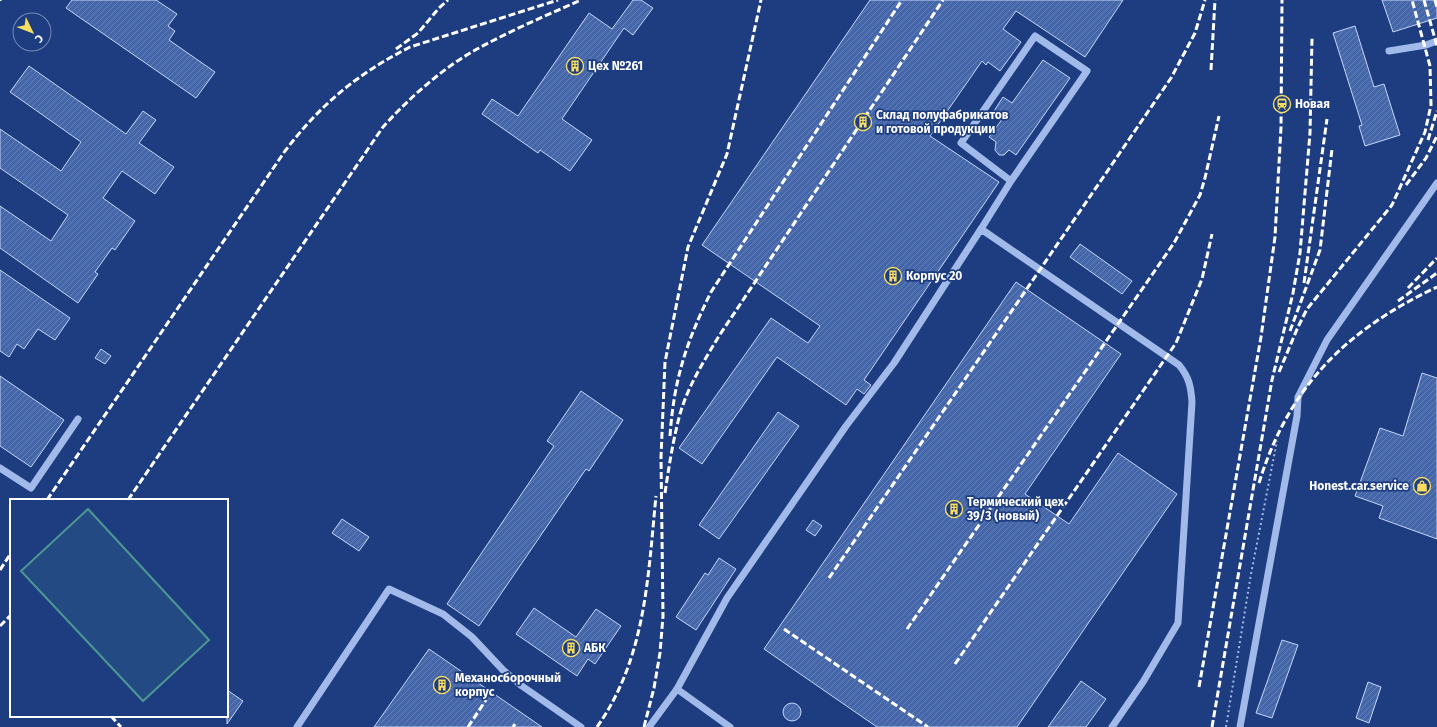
<svg xmlns="http://www.w3.org/2000/svg" width="1437" height="727" font-family="'Fira Sans',sans-serif">
  <defs>
    <pattern id="building-hatch" width="6" height="6" patternUnits="userSpaceOnUse"><rect width="6" height="6" fill="#4567aa"/><path d="M-1 1l2-2M0 6l6-6M5 7l2-2" fill="none" stroke="#617eb7"/></pattern>
  </defs>
  <rect width="100%" height="100%" fill="#1d3d80"/>
  <g fill="url(#building-hatch)" stroke="#c6d6f7">
    <path d="M 72,0 L 156,0 L 177,14 L 168,26 L 175,31 L 169,40 L 215,72 L 196,98 L 66,8 Z"/>
    <path d="M 633,0 L 641,0 L 653,8 L 633,35 L 624,28 L 562,119 L 592,140 L 570,171 L 540,150 L 538,153 L 482,114 L 492,99 L 518,116 L 589,13 L 612,29 Z"/>
    <path d="M 870,0 L 1123,0 L 1085,57 L 1016,11 L 1003,29 L 1021,42 L 1000,71 L 988,62 L 986,65 L 982,61 L 930,136 L 999,182 L 864,380 L 871,385 L 864,394 L 857,389 L 846,405 L 777,357 L 702,464 L 679,448 L 771,318 L 808,343 L 820,326 L 702,245 Z"/>
    <path d="M 1382,0 L 1437,0 L 1437,18 L 1393,32 Z"/>
    <path d="M 1355,26 L 1374,87 L 1384,84 L 1400,135 L 1365,146 L 1359,126 L 1362,125 L 1333,33 Z"/>
    <path d="M 1043,60 L 1070,78 L 1016,155 L 1009,150 L 1004,155 L 999,155 L 995,150 L 996,142 L 989,137 L 1003,118 L 994,111 L 1003,97 L 1012,103 Z"/>
    <path d="M 29,66 L 126,134 L 143,111 L 156,120 L 139,143 L 174,167 L 155,194 L 122,171 L 103,198 L 135,221 L 115,250 L 112,248 L 95,272 L 98,274 L 78,303 L 0,248 L 0,206 L 51,241 L 68,215 L 0,168 L 0,129 L 61,171 L 81,142 L 10,92 Z"/>
    <path d="M 1080,244 L 1132,281 L 1122,294 L 1070,257 Z"/>
    <path d="M 0,270 L 70,318 L 55,340 L 38,329 L 24,349 L 17,344 L 9,357 L 0,351 Z"/>
    <path d="M 1016,282 L 1121,354 L 1025,494 L 1069,524 L 1118,453 L 1177,494 L 1017,727 L 877,727 L 764,649 Z"/>
    <path d="M 101,349 L 111,356 L 105,364 L 95,358 Z"/>
    <path d="M 1422,373 L 1437,378 L 1437,539 L 1379,518 L 1383,506 L 1355,496 L 1380,428 L 1403,436 Z"/>
    <path d="M 0,376 L 64,420 L 31,467 L 0,446 Z"/>
    <path d="M 581,391 L 623,420 L 589,471 L 586,469 L 479,626 L 447,604 L 554,446 L 547,441 Z"/>
    <path d="M 778,412 L 799,426 L 719,539 L 699,525 Z"/>
    <path d="M 342,519 L 369,537 L 359,551 L 332,533 Z"/>
    <path d="M 813,520 L 822,526 L 815,536 L 806,530 Z"/>
    <path d="M 719,558 L 736,569 L 696,630 L 676,617 L 705,573 L 708,575 Z"/>
    <path d="M 534,608 L 576,637 L 596,609 L 621,626 L 595,664 L 588,659 L 577,676 L 516,634 Z"/>
    <path d="M 1282,640 L 1298,645 L 1272,718 L 1256,713 Z"/>
    <path d="M 429,649 L 542,727 L 374,727 Z"/>
    <path d="M 1081,681 L 1106,699 L 1086,727 L 1048,727 Z"/>
    <path d="M 1368,682 L 1381,687 L 1369,723 L 1356,718 Z"/>
    <path d="M 227,690 L 243,701 L 227,724 Z"/>
    <circle cx="792" cy="712" r="9"/>
  </g>
  <g fill="none" stroke-linecap="round" stroke-linejoin="round">
    <path stroke="#a1bae9" stroke-width="2" stroke-dasharray="2 3" stroke-linecap="butt" d="M 1226,727 L 1251,574 L 1277,441"/>
    <g stroke="#a1bae9" stroke-width="7">
      <path d="M 1389,51 L 1426,45 L 1437,41"/>
      <path d="M 981,229 L 1011,181 L 1087,71 L 1035,36 L 961,143 L 1011,181"/>
      <path d="M 0,468 L 31,488 L 78,419"/>
      <path d="M 677,689 L 727,598 L 846,426 L 894,363 L 981,229 L 1179,365 C 1189,377 1191,387 1192,402 L 1178,623 L 1143,682 L 1112,727"/>
      <path d="M 297,727 L 389,589 L 443,614 L 472,637 L 503,670 L 522,686 L 581,727"/>
      <path d="M 649,727 L 677,689 L 730,727"/>
      <path d="M 1240,727 L 1297,416 L 1298,397 L 1327,340 L 1437,183"/>
    </g>
    <g stroke="#fff" stroke-width="3" stroke-dasharray="7 3" stroke-linecap="butt">
      <path d="M 1424,0 L 1437,46"/>
      <path d="M 1435,0 L 1437,7"/>
      <path d="M 0,1 L 0,0"/>
      <path d="M 396,49 L 418,33 L 439,8 L 448,0"/>
      <path d="M 1211,70 L 1215,0"/>
      <path d="M 1428,140 L 1437,111"/>
      <path d="M 1406,185 L 1426,158 L 1437,136"/>
      <path d="M 1304,283 L 1327,119"/>
      <path d="M 1408,288 L 1437,258"/>
      <path d="M 1398,301 L 1437,273"/>
      <path d="M 1290,331 L 1320,250 L 1332,149"/>
      <path d="M 1279,372 L 1298,327 L 1307,309 L 1392,205 L 1425,132 L 1431,105 L 1430,66 L 1412,0"/>
      <path d="M 670,436 C 674,379 686,343 711,292 L 902,0"/>
      <path d="M 1259,483 C 1289,386 1346,330 1437,287"/>
      <path d="M 665,493 C 669,466 673,440 680,414 C 688,386 704,361 719,336 L 943,0"/>
      <path d="M 47,500 L 285,151 C 321,104 357,74 410,47 L 558,0"/>
      <path d="M 128,500 L 383,127 C 409,98 445,66 479,48 C 512,30 547,15 581,0"/>
      <path d="M 0,570 L 11,553"/>
      <path d="M 829,578 L 1171,78 L 1195,33 L 1205,0"/>
      <path d="M 0,626 L 11,615"/>
      <path d="M 784,629 L 928,727"/>
      <path d="M 907,629 L 1174,243 L 1200,195 L 1205,178 L 1219,116"/>
      <path d="M 955,664 L 1176,343 L 1202,279 L 1212,234"/>
      <path d="M 1199,687 L 1261,337 L 1275,237 L 1281,127 L 1282,0"/>
      <path d="M 111,716 L 121,727"/>
      <path d="M 468,727 L 486,700"/>
      <path d="M 513,727 L 515,724"/>
      <path d="M 597,727 C 646,658 648,576 656,496"/>
      <path d="M 644,727 L 654,688 L 660,653 L 663,616 L 661,457 L 665,362 L 688,247 L 727,154 L 761,0"/>
      <path d="M 1212,727 L 1272,380 L 1293,293 L 1300,253 L 1310,133 L 1312,38"/>
    </g>
  </g>
  <defs>
    <g id="building-ring" transform="scale(0.9)"><circle r="9.5" fill="#1d3d80" stroke="#f9dd60" stroke-width="1.5"/><path d="M-4-6H4V6H1V3H-1V6H-4ZM-2.5-4.3h1.7v1.8h-1.7ZM.8-4.3h1.7v1.8H.8ZM-2.5-1h1.7V.8h-1.7ZM.8-1h1.7V.8H.8Z" fill="#f9dd60"/></g>
    <g id="station-ring" transform="scale(0.9)"><circle r="9.5" fill="#1d3d80" stroke="#f9dd60" stroke-width="1.5"/><path d="M-3-6H3Q5-6 5-4V2Q5 4 3 4L4.5 6H3L1.5 4h-3L-3 6H-4.5L-3 4Q-5 4-5 2V-4Q-5-6-3-6ZM-3.5-4v3h7v-3ZM-3.5 1v1.5H-2V1ZM2 1v1.5H3.5V1Z" fill="#f9dd60"/></g>
    <g id="shop-ring" transform="scale(0.9)"><circle r="9.5" fill="#1d3d80" stroke="#f9dd60" stroke-width="1.5"/><path d="M-5-2.5h2.3a2.7 3.5 0 0 1 5.4 0H5L5.5 6h-11ZM-1.5-2.5h3a1.5 2.3 0 0 0-3 0Z" fill="#f9dd60"/></g>
  </defs>
  <g fill-rule="evenodd">
    <use href="#building-ring" x="575" y="66"/>
    <use href="#station-ring" x="1282" y="104"/>
    <use href="#building-ring" x="863" y="122"/>
    <use href="#building-ring" x="893" y="276"/>
    <use href="#shop-ring" x="1422" y="486"/>
    <use href="#building-ring" x="954" y="509"/>
    <use href="#building-ring" x="571" y="648"/>
    <use href="#building-ring" x="442" y="685"/>
  </g>
  <g text-anchor="middle" stroke-width="3.5" stroke-linejoin="round" paint-order="stroke">
    <g font-size="12" font-weight="bold" fill="#fff" stroke="#1d3d80" text-anchor="start">
      <text x="588" y="70">Цех №261</text>
      <text x="1295" y="108">Новая</text>
      <text x="876" y="119">Склад полуфабрикатов<tspan x="876" dy="14">и готовой продукции</tspan></text>
      <text x="906" y="280">Корпус 20</text>
      <text x="1409" y="490" text-anchor="end">Honest.car.service</text>
      <text x="967" y="506">Термический цех<tspan x="967" dy="14">39/3 (новый)</tspan></text>
      <text x="584" y="652">АБК</text>
      <text x="455" y="682">Механосборочный<tspan x="455" dy="14">корпус</tspan></text>
    </g>
  </g>
  <g transform="translate(10 499)">
    <rect width="218" height="218" fill="#1d3d80"/>
    <path fill="#4b9892" fill-opacity="0.15" stroke="#4b9892" stroke-width="2" d="M 78,10 L 199,141 L 133,202 L 11,72 Z"/>
    <rect width="218" height="218" fill="none" stroke="#fff" stroke-width="2"/>
  </g>
  <g transform="translate(32 32) rotate(133)"><circle r="19" fill="#1d3d80" stroke="#778bb3"/>
  <path d="M0-3L7 15L0 10L-7 15Z" fill="#f9dd60"/>
  <text y="-6" font-size="11" font-weight="bold" text-anchor="middle" fill="#ffffff">С</text>
  </g>
</svg>
